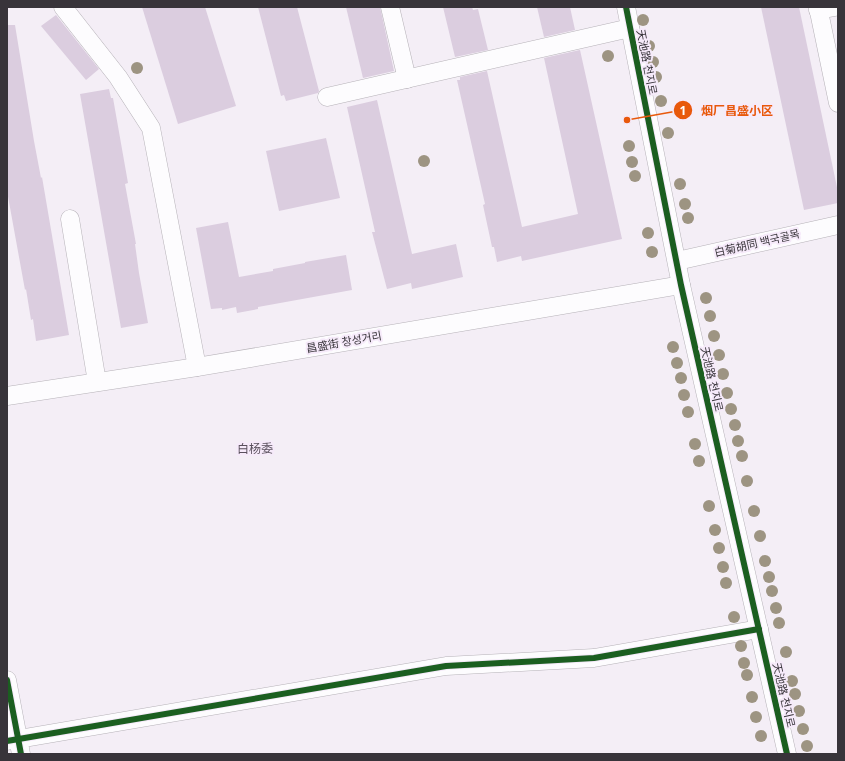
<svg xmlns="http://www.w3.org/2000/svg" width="845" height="761" font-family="'Open Sans','Noto Sans SC','Noto Sans KR',sans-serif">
  <rect width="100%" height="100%" fill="#f4eef6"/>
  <g fill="#dbcddf">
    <path d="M 142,7 L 205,7 L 236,106 L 178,124 Z"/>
    <path d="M 258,7 L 297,7 L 319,91 L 318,93 L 286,101 L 284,95 L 281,96 Z"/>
    <path d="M 346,7 L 380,7 L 394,71 L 363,78 Z"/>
    <path d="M 443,7 L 472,7 L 473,10 L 478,9 L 488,50 L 455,57 Z"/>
    <path d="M 537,7 L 570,7 L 575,30 L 544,37 Z"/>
    <path d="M 761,7 L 799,7 L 838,192 L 838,203 L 804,210 Z"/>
    <path d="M 56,15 L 99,69 L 86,80 L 41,26 Z"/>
    <path d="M 7,25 L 15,25 L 34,141 L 41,178 L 42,177 L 69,335 L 36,341 L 33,319 L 31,320 L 26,289 L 25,290 L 7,191 Z"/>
    <path d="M 580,50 L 622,239 L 522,261 L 521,256 L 497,262 L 494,247 L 492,247 L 483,205 L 485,204 L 457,80 L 460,80 L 460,77 L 487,71 L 522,227 L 578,214 L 544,58 Z"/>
    <path d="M 109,89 L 111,98 L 113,98 L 128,183 L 125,184 L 136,244 L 135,244 L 139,273 L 148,323 L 121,328 L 80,94 Z"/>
    <path d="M 377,100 L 412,254 L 456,244 L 463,277 L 412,289 L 411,283 L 387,289 L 372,232 L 375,232 L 347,107 Z"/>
    <path d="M 326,138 L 340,198 L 279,211 L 266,151 Z"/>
    <path d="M 228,222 L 239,277 L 273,271 L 273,269 L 305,263 L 305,262 L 346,255 L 352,290 L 258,307 L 258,309 L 237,313 L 236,307 L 222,310 L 222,308 L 211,309 L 196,228 Z"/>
  </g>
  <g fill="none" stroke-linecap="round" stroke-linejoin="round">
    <g stroke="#b6b2b8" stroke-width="19">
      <g id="minor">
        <path d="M 63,7 L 118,77 L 151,128 L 197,367"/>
        <path d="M 390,7 L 407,79"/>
        <path d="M 626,7 L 681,285 L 787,754"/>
        <path d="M 818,7 L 838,103"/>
        <path d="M 818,10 L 835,7"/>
        <path d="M 327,97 L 630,28"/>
        <path d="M 70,219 L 97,382"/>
        <path d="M 677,261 L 838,225"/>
        <path d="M 7,396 L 197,367 L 681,285"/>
        <path d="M 7,680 L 21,754"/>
        <path d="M 7,741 L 446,666 L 594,658 L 759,629"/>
      </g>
    </g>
    <use href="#minor" stroke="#fdfcfe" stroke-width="18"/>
    <g stroke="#f6eafa" stroke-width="8">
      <g id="cycleway">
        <path d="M 626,7 L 681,285 L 787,754"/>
        <path d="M 7,680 L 21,754"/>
        <path d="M 7,741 L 446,666 L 594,658 L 759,629"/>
      </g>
    </g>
    <use href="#cycleway" stroke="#1b5e20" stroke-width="6"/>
  </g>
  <g fill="#9d9482">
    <circle cx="643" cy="20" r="6"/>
    <circle cx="649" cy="46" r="6"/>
    <circle cx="608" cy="56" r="6"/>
    <circle cx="653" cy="62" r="6"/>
    <circle cx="137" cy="68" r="6"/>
    <circle cx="656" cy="77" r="6"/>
    <circle cx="661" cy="101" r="6"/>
    <circle cx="668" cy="133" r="6"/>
    <circle cx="629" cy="146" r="6"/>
    <circle cx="424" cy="161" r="6"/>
    <circle cx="632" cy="162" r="6"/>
    <circle cx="635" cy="176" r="6"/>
    <circle cx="680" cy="184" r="6"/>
    <circle cx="685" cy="204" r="6"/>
    <circle cx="688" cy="218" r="6"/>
    <circle cx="648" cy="233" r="6"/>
    <circle cx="652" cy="252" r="6"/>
    <circle cx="706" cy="298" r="6"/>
    <circle cx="710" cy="316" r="6"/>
    <circle cx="714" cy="336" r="6"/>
    <circle cx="673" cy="347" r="6"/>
    <circle cx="719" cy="355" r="6"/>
    <circle cx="677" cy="363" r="6"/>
    <circle cx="723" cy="374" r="6"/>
    <circle cx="681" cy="378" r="6"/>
    <circle cx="727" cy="393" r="6"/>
    <circle cx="684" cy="395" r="6"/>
    <circle cx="731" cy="409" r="6"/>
    <circle cx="688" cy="412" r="6"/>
    <circle cx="735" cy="425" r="6"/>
    <circle cx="738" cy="441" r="6"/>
    <circle cx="695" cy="444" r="6"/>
    <circle cx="742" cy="456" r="6"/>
    <circle cx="699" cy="461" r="6"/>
    <circle cx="747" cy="481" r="6"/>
    <circle cx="709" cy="506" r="6"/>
    <circle cx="754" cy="511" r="6"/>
    <circle cx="715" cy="530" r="6"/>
    <circle cx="760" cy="536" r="6"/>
    <circle cx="719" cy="548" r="6"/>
    <circle cx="765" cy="561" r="6"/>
    <circle cx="723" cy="567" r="6"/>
    <circle cx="769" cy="577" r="6"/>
    <circle cx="726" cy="583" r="6"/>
    <circle cx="772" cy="591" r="6"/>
    <circle cx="776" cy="608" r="6"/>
    <circle cx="734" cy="617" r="6"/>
    <circle cx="779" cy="623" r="6"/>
    <circle cx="741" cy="646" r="6"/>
    <circle cx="786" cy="652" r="6"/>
    <circle cx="744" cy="663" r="6"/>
    <circle cx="747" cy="675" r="6"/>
    <circle cx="792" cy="681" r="6"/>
    <circle cx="795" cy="694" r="6"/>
    <circle cx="752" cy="697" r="6"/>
    <circle cx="799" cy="711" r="6"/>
    <circle cx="756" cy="717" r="6"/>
    <circle cx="803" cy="729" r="6"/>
    <circle cx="761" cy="736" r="6"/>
    <circle cx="807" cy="746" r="6"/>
  </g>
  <g text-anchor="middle" stroke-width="4" stroke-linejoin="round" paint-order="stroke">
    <g font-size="11" fill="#38343a" stroke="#f6eafa">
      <text transform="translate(647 62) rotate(79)" y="4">天池路 천지로</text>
      <text transform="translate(757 243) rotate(-13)" y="4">白菊胡同 백국골목</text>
      <text transform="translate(344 342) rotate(-10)" y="4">昌盛街 창성거리</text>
      <text transform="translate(712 379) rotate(77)" y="4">天池路 천지로</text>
      <text transform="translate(784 695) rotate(77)" y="4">天池路 천지로</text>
    </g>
    <g font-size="12" fill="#5a505d" stroke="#f6eafa">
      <text x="255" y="453">白杨委</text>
    </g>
  </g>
  <path fill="none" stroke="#e8590c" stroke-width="1.5" d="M627 120L683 110"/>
  <g fill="#e8590c" stroke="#f6eafa" stroke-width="1.5">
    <circle cx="627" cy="120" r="4"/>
    <circle cx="683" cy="110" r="10"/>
  </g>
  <g font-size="12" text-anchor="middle" font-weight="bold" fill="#fff">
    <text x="683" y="115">1</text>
  </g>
  <g font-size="12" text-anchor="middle" font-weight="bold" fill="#e8590c" stroke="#f6eafa" stroke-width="4" stroke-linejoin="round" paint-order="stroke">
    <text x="737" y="115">烟厂昌盛小区</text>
  </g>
  <rect width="845" height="761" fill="none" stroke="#38343a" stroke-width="16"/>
</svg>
